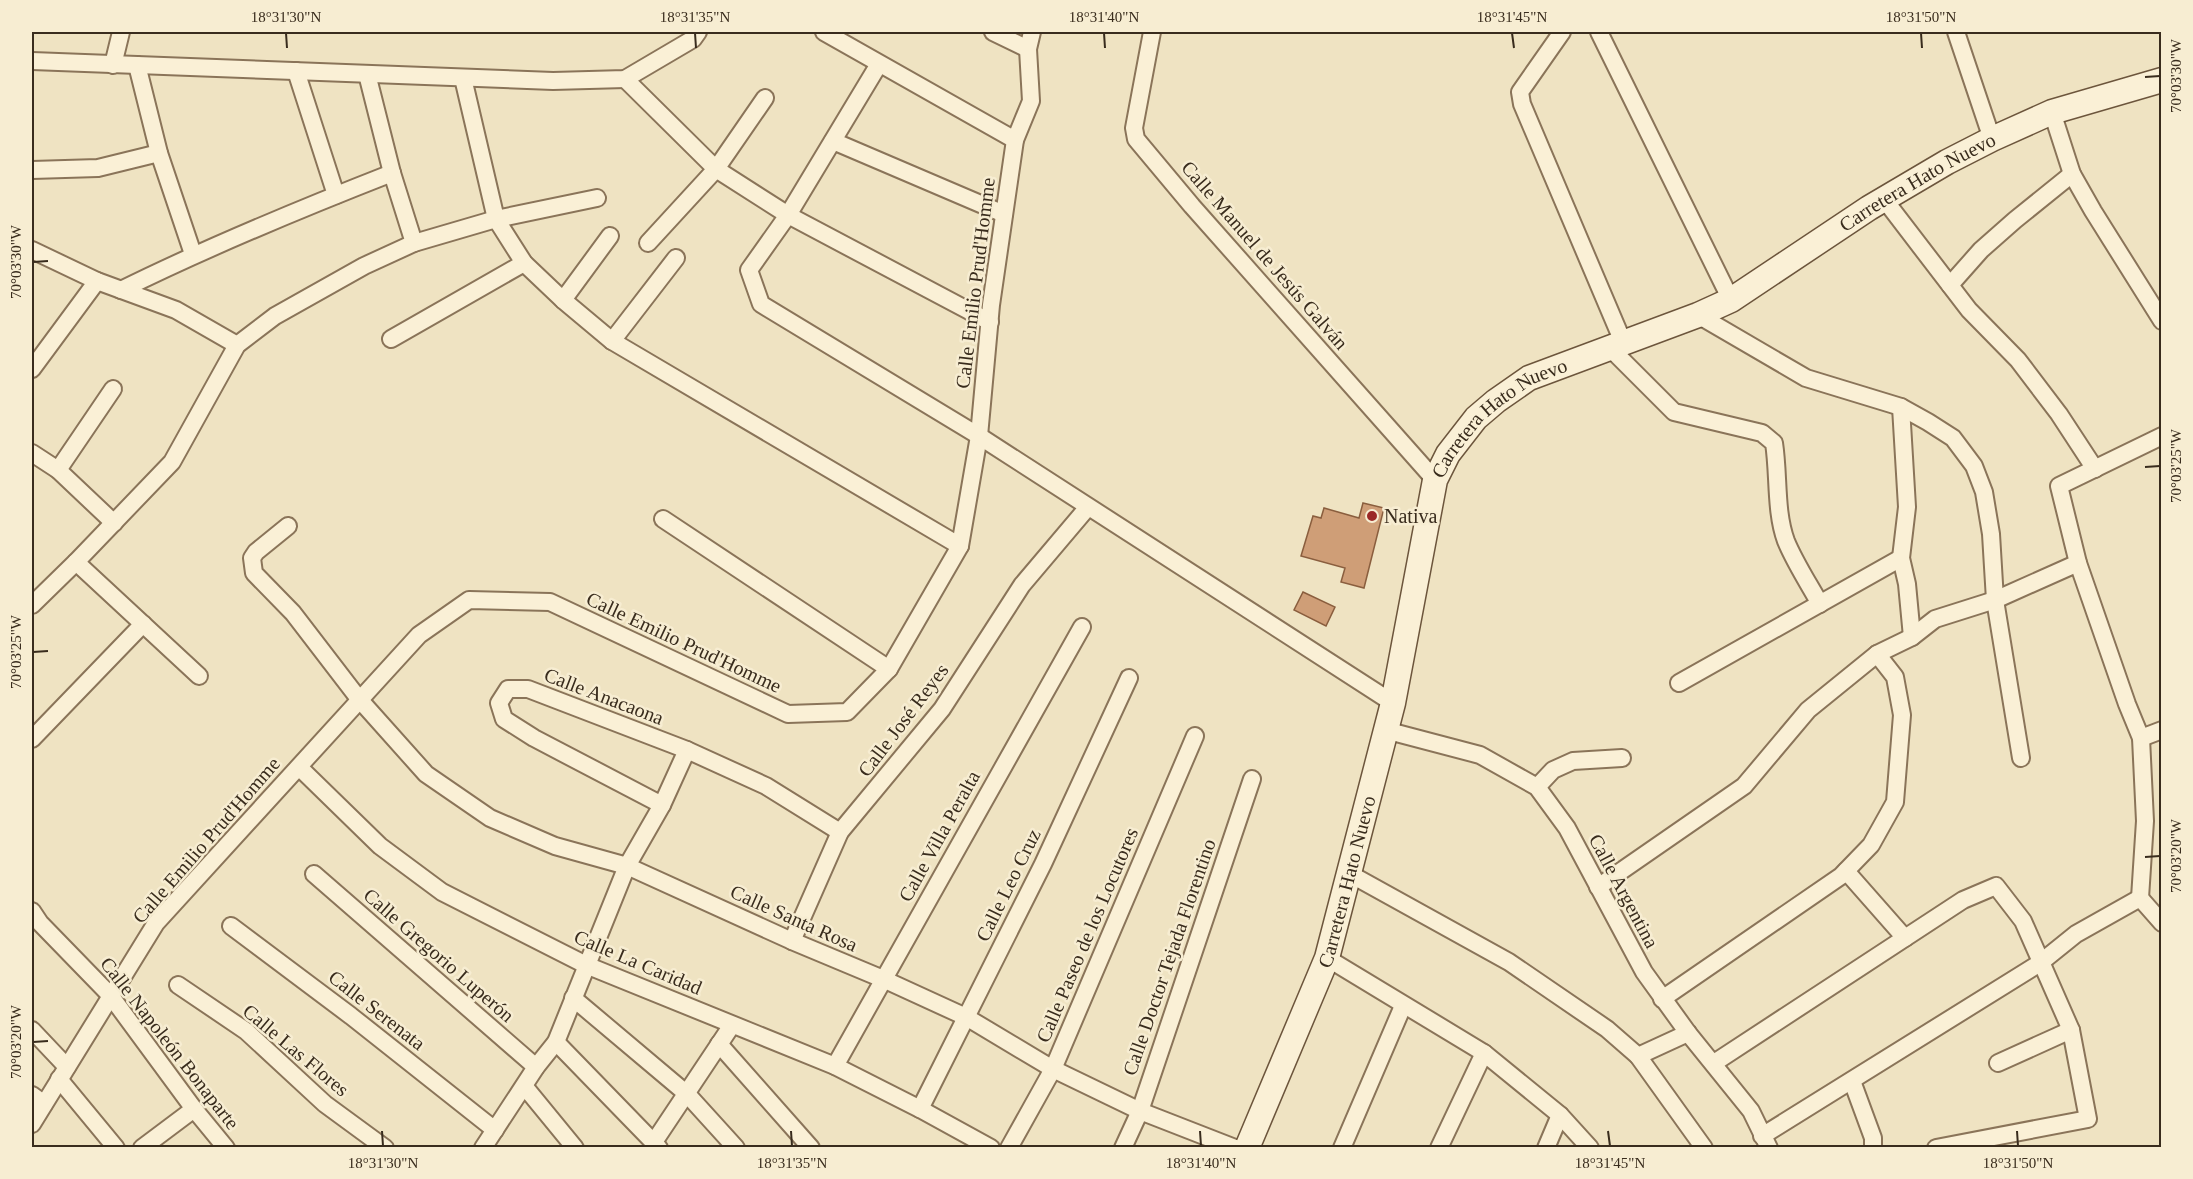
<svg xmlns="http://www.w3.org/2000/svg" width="2193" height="1179" font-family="Georgia,serif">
  <rect width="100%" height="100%" fill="#efe3c2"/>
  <g fill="#cf9e77" stroke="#8a5e3e" stroke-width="1.5">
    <path d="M 1363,503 L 1384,508 L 1364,588 L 1341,582 L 1345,568 L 1301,556 L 1313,516 L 1321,518 L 1324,508 L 1359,518 Z"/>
    <path d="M 1303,592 L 1335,607 L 1326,626 L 1294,610 Z"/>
  </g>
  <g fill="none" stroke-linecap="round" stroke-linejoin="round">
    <g stroke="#8a7459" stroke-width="20">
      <g id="minor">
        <path d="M 824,32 L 1015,140"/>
        <path d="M 993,32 L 1028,49"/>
        <path d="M 1152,32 L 1134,128 L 1136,139 L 1192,206 L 1435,480"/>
        <path d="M 1562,32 L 1520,92 L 1522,104 L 1623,342"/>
        <path d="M 1599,32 L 1731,300"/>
        <path d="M 1956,32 L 1992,139"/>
        <path d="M 32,61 L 553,81 L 625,79 L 693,39 L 698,32"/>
        <path d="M 879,64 L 788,215 L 749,270 L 761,304 L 979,436 L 1393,703"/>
        <path d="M 113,65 L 121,32"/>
        <path d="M 137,65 L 159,153 L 193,254"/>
        <path d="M 296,71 L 336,195"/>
        <path d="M 367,74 L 392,173 L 414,243"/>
        <path d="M 463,78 L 496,219 L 524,263 L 563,300 L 612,341 L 960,546"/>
        <path d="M 625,79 L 716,169 L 788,215 L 990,322"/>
        <path d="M 2052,112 L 2072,174 L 2093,211 L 2162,321"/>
        <path d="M 833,141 L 1004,214"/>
        <path d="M 32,170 L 98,168 L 159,153"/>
        <path d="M 1884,199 L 1969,310 L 2018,360 L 2059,414 L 2095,469"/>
        <path d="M 648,243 L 716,169 L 765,98"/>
        <path d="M 32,250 L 97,281 L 176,310 L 237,345"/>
        <path d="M 1950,285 L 1981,250 L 2015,220 L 2072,174"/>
        <path d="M 121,290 C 210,246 300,209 392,173"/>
        <path d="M 563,300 L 610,236"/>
        <path d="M 1698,315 L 1806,378 L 1901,407 L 1928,422 L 1953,438 L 1974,466 L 1984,492 L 1991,534 L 1995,600 L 2021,758"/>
        <path d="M 391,339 L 524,263"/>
        <path d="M 612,341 L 676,258"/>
        <path d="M 1609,347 L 1674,412 L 1762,433 L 1774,443 C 1779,475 1775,511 1786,541 C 1795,563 1809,584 1820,604"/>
        <path d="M 32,369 L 97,281"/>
        <path d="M 1901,407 L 1907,507 L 1901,558 L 1907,584 L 1912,637"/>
        <path d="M 32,453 L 58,470 L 114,523"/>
        <path d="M 58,470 L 113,389"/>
        <path d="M 663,519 L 889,669"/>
        <path d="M 288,526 L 256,552 L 252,558 L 254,573 L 293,613 L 359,699 L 426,774 L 490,818 L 555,846 L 627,866 L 792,941 L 883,979 L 966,1017 L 1053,1069 L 1140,1111 L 1235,1148"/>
        <path d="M 76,562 L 199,676"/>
        <path d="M 32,605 L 76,562 L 172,462 L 237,345 L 275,316 L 364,266 L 414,243 L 496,219 L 597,198"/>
        <path d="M 1679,683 L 1901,558"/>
        <path d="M 1385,730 L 1480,755 L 1537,787 L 1567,828 L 1644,972 L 1688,1033 L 1751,1111 L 1769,1148"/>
        <path d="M 2141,738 L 2162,730"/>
        <path d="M 32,739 L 143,624"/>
        <path d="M 299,767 L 380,846 L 442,892 L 586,965 L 835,1066 L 920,1109 L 991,1148"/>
        <path d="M 1537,787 L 1553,770 L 1573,761 L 1622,758"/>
        <path d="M 662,805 L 534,738 L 504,719 L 499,703 L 508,689 L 528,689 L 687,750 L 766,786 L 840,832"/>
        <path d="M 1846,871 L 1905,938"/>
        <path d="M 314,874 L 536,1067"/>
        <path d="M 1350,874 L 1509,962 L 1607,1029 L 1638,1056 L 1688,1033"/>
        <path d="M 1598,887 L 1744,786 L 1808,710 L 1877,654 L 1912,637 L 1935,619 L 1995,600 L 2078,563"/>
        <path d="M 2140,898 L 2145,821 L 2141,738 L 2127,704 L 2078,563 L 2059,486 L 2162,436"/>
        <path d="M 32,911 L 40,923 L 110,995 L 194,1109 L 226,1148"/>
        <path d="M 231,926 L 351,1016 L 495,1130"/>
        <path d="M 792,941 L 840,832 L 942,709 L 1022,585 L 1088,507"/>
        <path d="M 1327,958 L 1484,1053 L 1560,1115 L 1590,1148"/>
        <path d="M 178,985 L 246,1031 L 325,1104 L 385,1148"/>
        <path d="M 573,998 L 687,1094 L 736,1148"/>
        <path d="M 1662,999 L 1841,876 L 1871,845 L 1895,802 L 1902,715 L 1895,677 L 1877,654"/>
        <path d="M 32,1030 L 67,1067"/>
        <path d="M 556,1042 L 659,1148"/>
        <path d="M 719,1044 L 811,1148"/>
        <path d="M 1638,1056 L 1704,1148"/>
        <path d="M 1714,1063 L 1963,900 L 1996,886 L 2023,921 L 2071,1030 L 2088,1119 L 1936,1148"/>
        <path d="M 1998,1063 L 2071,1030"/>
        <path d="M 835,1066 L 1082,627"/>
        <path d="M 59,1079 L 116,1148"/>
        <path d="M 1852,1081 L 1873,1138 L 1873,1148"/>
        <path d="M 525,1087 L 575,1148"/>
        <path d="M 32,1095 L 44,1104"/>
        <path d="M 920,1109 L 1043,864 L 1129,678"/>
        <path d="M 32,1124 L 156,923 L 419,635 L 469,600 L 550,602 L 788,714 L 847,712 L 889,669 L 960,546 L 979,436 L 991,305 L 1015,140 L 1031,101 L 1028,49 L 1032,32"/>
        <path d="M 1762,1136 L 2040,963 L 2076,934 L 2140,898 L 2162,923"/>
        <path d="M 654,1142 L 732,1025"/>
        <path d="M 142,1148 L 194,1109"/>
        <path d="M 483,1148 L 536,1067 L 556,1042 L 627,866 L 662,805 L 687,750"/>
        <path d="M 1009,1148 L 1053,1069 L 1195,736"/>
        <path d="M 1123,1148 L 1140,1111 L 1252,779"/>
        <path d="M 1342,1148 L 1403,1006"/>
        <path d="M 1439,1148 L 1484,1053"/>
        <path d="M 1546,1148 L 1560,1115"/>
      </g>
    </g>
    <g stroke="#6c553c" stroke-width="27">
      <g id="secondary">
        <path id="s1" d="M 1247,1148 L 1327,958 L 1393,703 L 1435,480 L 1448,454 L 1476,418 L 1496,401 L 1529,378 L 1698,315 L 1731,300 L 1869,208 L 1947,162 L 1992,139 L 2052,112 L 2162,80"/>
      </g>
    </g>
    <use href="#minor" stroke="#faf0d6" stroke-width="16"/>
    <use href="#secondary" stroke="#faf0d6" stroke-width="24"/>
  </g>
  <path fill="none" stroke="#392c1d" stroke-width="2" d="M 286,33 L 287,48M 695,33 L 696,48M 1104,33 L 1105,48M 1512,33 L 1514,48M 1921,33 L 1922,48M 2145,77 L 2160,76M 33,262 L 48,261M 2145,467 L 2160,466M 33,652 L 48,651M 2145,857 L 2160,856M 33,1042 L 48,1041M 382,1131 L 383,1146M 791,1131 L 792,1146M 1200,1131 L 1201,1146M 1608,1131 L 1610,1146M 2017,1131 L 2018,1146"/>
  <circle fill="#9b2927" stroke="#f7edd2" stroke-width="2" cx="1372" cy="516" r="6"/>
  <g text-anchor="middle" stroke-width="5" stroke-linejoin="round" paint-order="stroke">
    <g font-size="20" fill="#392c1d" stroke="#f7edd2">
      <text dy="7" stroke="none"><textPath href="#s1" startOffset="1275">Carretera Hato Nuevo</textPath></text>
      <text transform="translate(1265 255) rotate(49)" y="7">Calle Manuel de Jesús Galván</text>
      <text transform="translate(975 283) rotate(-83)" y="7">Calle Emilio Prud'Homme</text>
      <text dy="7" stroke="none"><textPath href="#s1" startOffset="789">Carretera Hato Nuevo</textPath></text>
      <text transform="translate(684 642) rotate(25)" y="7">Calle Emilio Prud'Homme</text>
      <text transform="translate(604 696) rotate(21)" y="7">Calle Anacaona</text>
      <text transform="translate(903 720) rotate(-53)" y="7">Calle José Reyes</text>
      <text transform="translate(939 836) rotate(-61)" y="7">Calle Villa Peralta</text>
      <text transform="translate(206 840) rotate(-49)" y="7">Calle Emilio Prud'Homme</text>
      <text dy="7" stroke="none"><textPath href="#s1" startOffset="285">Carretera Hato Nuevo</textPath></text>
      <text transform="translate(1008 885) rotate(-64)" y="7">Calle Leo Cruz</text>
      <text transform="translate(1624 891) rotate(62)" y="7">Calle Argentina</text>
      <text transform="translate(794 918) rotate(24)" y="7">Calle Santa Rosa</text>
      <text transform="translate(1087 935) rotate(-67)" y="7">Calle Paseo de los Locutores</text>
      <text transform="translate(439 955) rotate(41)" y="7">Calle Gregorio Luperón</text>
      <text transform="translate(1169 957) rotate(-71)" y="7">Calle Doctor Tejada Florentino</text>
      <text transform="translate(638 962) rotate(23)" y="7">Calle La Caridad</text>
      <text transform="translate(377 1010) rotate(38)" y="7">Calle Serenata</text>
      <text transform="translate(170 1043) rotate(52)" y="7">Calle Napoleón Bonaparte</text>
      <text transform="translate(296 1050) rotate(40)" y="7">Calle Las Flores</text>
    </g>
    <g font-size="20" fill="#392c1d" stroke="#f7edd2" text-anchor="start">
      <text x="1384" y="523">Nativa</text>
    </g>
  </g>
  <rect width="2193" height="1179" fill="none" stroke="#f7edd2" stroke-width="66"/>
  <rect x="33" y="33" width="2127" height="1113" fill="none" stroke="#392c1d" stroke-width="2"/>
  <g font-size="15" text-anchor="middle" fill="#392c1d">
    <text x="286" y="22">18°31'30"N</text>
    <text x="695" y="22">18°31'35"N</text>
    <text x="1104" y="22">18°31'40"N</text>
    <text x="1512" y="22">18°31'45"N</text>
    <text x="1921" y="22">18°31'50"N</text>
    <text transform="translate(2176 76) rotate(-90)" y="5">70°03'30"W</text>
    <text transform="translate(16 262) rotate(-90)" y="5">70°03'30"W</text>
    <text transform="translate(2176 466) rotate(-90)" y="5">70°03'25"W</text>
    <text transform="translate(16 652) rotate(-90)" y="5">70°03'25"W</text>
    <text transform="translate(2176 856) rotate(-90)" y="5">70°03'20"W</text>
    <text transform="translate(16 1042) rotate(-90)" y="5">70°03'20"W</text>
    <text x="383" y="1168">18°31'30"N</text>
    <text x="792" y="1168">18°31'35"N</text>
    <text x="1201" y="1168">18°31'40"N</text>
    <text x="1610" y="1168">18°31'45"N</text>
    <text x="2018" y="1168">18°31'50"N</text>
  </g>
</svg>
